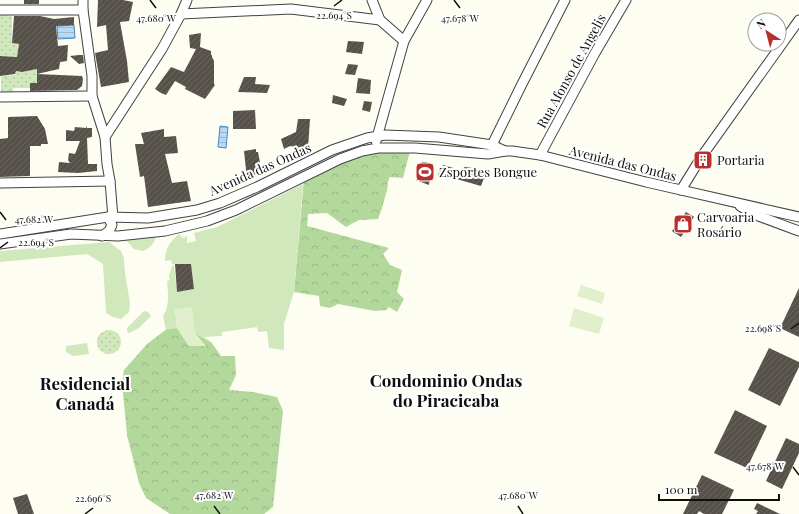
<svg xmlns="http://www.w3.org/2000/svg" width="799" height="514" font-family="'Playfair Display',serif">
  <defs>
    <pattern id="grass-dots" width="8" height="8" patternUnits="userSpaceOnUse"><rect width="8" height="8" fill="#d0e8bc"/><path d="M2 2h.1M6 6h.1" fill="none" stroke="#b1c6a0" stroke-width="1.8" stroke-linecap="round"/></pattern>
    <pattern id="forest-crowns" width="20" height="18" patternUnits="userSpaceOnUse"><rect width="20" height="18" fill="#b3d89c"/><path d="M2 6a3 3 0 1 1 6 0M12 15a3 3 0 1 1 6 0" fill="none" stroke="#99b885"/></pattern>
    <pattern id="water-rules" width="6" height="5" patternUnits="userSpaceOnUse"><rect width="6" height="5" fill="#b8d9f3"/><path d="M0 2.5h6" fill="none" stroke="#9db9cf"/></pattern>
    <pattern id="building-hatch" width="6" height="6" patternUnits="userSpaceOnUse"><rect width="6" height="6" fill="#57514b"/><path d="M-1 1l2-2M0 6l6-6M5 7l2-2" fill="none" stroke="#6a6561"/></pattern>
  </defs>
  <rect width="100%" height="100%" fill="#fefdf1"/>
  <g fill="url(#grass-dots)">
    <path d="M 0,14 L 12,16 L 12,43 L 19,44 L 17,57 L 0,56 Z"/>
    <path d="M 37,69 L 37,77 L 44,83 L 30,83 L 30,88 L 13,88 L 14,93 L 1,92 L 1,76 L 15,75 L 16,71 L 22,72 Z"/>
    <circle cx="109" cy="342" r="12"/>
  </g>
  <g fill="url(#forest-crowns)">
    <path d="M 378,151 L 410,151 L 403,178 L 390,177 C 387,182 388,185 387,190 C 384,200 382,210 378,219 L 359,220 L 346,227 L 327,213 L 308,214 L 307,226 L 389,248 L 383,254 L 390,265 L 402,270 L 397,292 L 404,299 L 397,312 L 389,307 L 386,310 L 375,311 L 338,304 L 330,308 L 320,306 L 319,296 L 294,292 L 304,179 L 359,156 Z"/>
    <path d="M 168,328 L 177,328 L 189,346 L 195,333 L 211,342 L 221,356 L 235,356 L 236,375 L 229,390 L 253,392 L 277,397 L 283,411 L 273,507 L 264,514 L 170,514 L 146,498 L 139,483 L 127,435 L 122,382 L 124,370 L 147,344 Z"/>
  </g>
  <g fill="#d0e8bc">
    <path d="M 303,184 L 294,292 L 284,324 L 284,350 L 269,348 L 267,331 L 258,332 L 257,327 L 222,332 L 222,336 L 204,337 L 212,343 L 195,333 L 175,309 L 177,328 L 166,330 L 163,316 C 170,306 168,293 167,281 L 170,280 L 169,276 L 172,266 L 174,265 L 177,292 L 194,289 L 191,264 L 172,264 L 171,260 L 165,261 C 165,249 170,241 179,234 L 183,238 L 187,236 L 187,243 L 196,241 L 194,233 L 217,227 Z"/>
    <path d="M 156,236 C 155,243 150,248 143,251 L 134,249 L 126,240 Z"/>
    <path d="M 109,242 L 121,251 L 124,258 L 125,273 L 130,303 L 129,312 L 121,319 L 113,317 L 106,313 L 103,264 L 87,254 L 0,262 L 0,251 Z"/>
    <path d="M 144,311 L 148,312 L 151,316 L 139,328 L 129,333 L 127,331 L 127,328 Z"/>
    <path d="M 87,343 L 89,354 L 73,356 L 66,352 L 66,346 Z"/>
  </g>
  <g fill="#e1efcd">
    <path d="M 581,285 L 605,293 L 602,304 L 577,296 Z"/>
    <path d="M 192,307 L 195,333 L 206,346 L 189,346 L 177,328 L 175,309 Z"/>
    <path d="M 574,308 L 604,318 L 599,334 L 569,326 Z"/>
  </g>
  <g fill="url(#water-rules)" stroke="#4289c7">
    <path d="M 74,25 L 75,38 L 58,39 L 57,26 Z"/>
    <path d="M 220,126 L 228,127 L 226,148 L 218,147 Z"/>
  </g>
  <g fill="url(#building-hatch)">
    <rect x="24" y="0" width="15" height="4"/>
    <path d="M 98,0 L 123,0 L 133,2 L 129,21 L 120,22 L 127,61 L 129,82 L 101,87 L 95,53 L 108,50 L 106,25 L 97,27 Z"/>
    <path d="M 14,16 L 40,16 L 54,19 L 74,17 L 74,25 L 56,26 L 58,46 L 68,45 L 67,61 L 60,62 L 59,69 L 37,74 L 37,69 L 22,72 L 16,71 L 15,74 L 0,76 L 0,56 L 17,57 L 19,44 L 12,43 Z"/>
    <path d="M 201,33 L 200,47 L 211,51 L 211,54 L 212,56 L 212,57 L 214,61 L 214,84 L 215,85 L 205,99 L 185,89 L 186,87 L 175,81 L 166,95 L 161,93 L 155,89 L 171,67 L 184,72 L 196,49 L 190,48 L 189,35 Z"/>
    <path d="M 348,41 L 364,42 L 362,54 L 346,52 Z"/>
    <path d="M 79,55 L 83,55 L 84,63 L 79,64 L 70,56 Z"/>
    <path d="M 348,64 L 358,65 L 355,75 L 345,74 Z"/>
    <path d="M 37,74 L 82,76 L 83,79 L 82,86 L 77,90 L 30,91 L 30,83 L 37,83 Z"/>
    <path d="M 244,77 L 256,77 L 255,84 L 270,85 L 267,93 L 238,92 Z"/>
    <path d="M 358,78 L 371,80 L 370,94 L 356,93 Z"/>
    <path d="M 333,95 L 347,99 L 344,106 L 332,103 Z"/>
    <path d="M 364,101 L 372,102 L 370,112 L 362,110 Z"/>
    <path d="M 255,110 L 256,129 L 233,129 L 233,111 Z"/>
    <path d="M 37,116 L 45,129 L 48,144 L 41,144 L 41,146 L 30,146 L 30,176 L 0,177 L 0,139 L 8,138 L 8,117 Z"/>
    <path d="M 298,119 L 310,119 L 308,149 L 290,146 L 284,149 L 281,139 L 296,132 Z"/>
    <path d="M 87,126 L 87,128 L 92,128 L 92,137 L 87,138 L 88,164 L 97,164 L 97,171 L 78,173 L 58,172 L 59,162 L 70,163 L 68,160 L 69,153 L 75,154 L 80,141 L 66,141 L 66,130 L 74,131 L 75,127 L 86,128 Z"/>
    <path d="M 164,129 L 164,137 L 176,136 L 178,153 L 165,154 L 172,183 L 187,181 L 191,201 L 148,207 L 144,176 L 140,177 L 135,144 L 144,144 L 141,133 Z"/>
    <path d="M 256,149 L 256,152 L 258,152 L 262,173 L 247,179 L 244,151 Z"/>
    <path d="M 422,162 L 427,162 L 427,165 L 431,166 L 429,185 L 416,180 L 421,163 Z"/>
    <path d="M 443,165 L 460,170 L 465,167 L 487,170 L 481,186 L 446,176 L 446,177 L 438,175 Z"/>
    <path d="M 686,212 L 694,217 L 681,237 L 672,231 Z"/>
    <path d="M 175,264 L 191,264 L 194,289 L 177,292 Z"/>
    <path d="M 799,288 L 799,337 L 780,328 Z"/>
    <path d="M 769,348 L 799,362 L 799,367 L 780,406 L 748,390 Z"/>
    <path d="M 735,410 L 767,426 L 747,468 L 714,453 Z"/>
    <path d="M 786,438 L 799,444 L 799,453 L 782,489 L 766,481 Z"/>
    <path d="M 702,475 L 734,490 L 722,514 L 704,514 L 699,511 L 697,514 L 683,514 Z"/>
    <path d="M 27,494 L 34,514 L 18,514 L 13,498 Z"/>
    <path d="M 757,503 L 780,514 L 756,514 L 758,511 L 754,509 Z"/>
  </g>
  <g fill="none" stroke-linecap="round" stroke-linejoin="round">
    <g stroke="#424242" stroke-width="11">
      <g id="minor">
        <path d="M 83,0 L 83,10 L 92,76 L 92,96 L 105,137 L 107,164 L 110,181 L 113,218"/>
        <path d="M 372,0 L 380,20 L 404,41"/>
        <path d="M 0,10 L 83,10"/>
        <path d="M 181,14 L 291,9 L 380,20"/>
        <path d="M 0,97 L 92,96"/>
        <path d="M 105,137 L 162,49 L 181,14 L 187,0"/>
        <path d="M 376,141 L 404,41 L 427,0"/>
        <path d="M 492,145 L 521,86 L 565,0"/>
        <path d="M 540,155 L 595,53 L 626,0"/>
        <path d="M 0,183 L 110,181"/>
        <path d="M 681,190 L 702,156 L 799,20"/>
        <path d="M 740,206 L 753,214 L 799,231"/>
        <path d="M 0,234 L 108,217 L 148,218 L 197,210 L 220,203 L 257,187 L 332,150 L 367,138 L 385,135 L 439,137 L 492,145 L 505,151"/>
        <path d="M 102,236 L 109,231 L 112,225 L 108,217"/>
        <path d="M 0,244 L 71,234 L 118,236 L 165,231 L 207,221 L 236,210 L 340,159 L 362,151 L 378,148 L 415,148 L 488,154 L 505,151 L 512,151 L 540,155 L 646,182 L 799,217"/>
      </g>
    </g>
    <use href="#minor" stroke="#fff" stroke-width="9"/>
  </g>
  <path fill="none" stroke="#0f0f0f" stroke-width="1.5" d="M 150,0 L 156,8M 454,0 L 460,8M 334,6 L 342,0M 0,212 L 6,220M 0,248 L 8,242M 791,329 L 799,323M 793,467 L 799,475M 214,506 L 220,514M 518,506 L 523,514M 85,514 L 93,508"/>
  <defs>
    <g id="building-square" transform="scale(1)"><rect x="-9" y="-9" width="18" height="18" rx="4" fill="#b92f2d" stroke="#fff"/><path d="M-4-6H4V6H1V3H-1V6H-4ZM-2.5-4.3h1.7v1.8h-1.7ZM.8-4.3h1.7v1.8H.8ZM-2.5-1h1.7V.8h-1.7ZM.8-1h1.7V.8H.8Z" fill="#fff"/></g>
    <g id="stadium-square" transform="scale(1)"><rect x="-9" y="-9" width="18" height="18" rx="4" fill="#b92f2d" stroke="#fff"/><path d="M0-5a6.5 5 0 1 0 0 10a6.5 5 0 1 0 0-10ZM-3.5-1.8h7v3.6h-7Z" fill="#fff"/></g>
    <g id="shop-square" transform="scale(1)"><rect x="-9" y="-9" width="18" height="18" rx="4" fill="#b92f2d" stroke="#fff"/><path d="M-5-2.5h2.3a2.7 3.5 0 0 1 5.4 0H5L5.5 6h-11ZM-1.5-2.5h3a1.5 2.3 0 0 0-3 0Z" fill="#fff"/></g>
  </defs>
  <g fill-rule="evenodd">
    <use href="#building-square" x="703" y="160"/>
    <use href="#stadium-square" x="425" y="172"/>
    <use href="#shop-square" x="683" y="224"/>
  </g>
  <g text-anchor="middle" stroke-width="4" stroke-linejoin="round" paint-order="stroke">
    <g font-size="13" fill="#0f0f0f" stroke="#fff">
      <text transform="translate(571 71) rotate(-61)" y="5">Rua Afonso de Angelis</text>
      <text transform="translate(623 163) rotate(14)" y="5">Avenida das Ondas</text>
      <text transform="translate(260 169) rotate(-24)" y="5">Avenida das Ondas</text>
    </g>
    <g font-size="13" fill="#0f0f0f" stroke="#fff" text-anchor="start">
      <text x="717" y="165">Portaria</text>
      <text x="439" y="177">Zsportes Bongue</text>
      <text x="697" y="222">Carvoaria<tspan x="697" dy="15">Rosário</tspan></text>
    </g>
    <g font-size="17" font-weight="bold" fill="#0f0f0f" stroke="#fff">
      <text x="446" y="387">Condominio Ondas<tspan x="446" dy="20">do Piracicaba</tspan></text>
      <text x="85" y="390">Residencial<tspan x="85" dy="20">Canadá</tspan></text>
    </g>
  </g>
  <g font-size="10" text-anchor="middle" fill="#0f0f0f" stroke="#fff" stroke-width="4" stroke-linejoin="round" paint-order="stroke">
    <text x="334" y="19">22.694°S</text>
    <text x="156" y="22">47.680°W</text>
    <text x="460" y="22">47.678°W</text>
    <text x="34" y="223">47.682°W</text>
    <text x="36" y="246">22.694°S</text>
    <text x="763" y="332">22.698°S</text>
    <text x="765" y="470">47.678°W</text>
    <text x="214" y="499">47.682°W</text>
    <text x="518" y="499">47.680°W</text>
    <text x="93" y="502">22.696°S</text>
  </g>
  <g transform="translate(767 32) rotate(324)"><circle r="19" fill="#ffffff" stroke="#9f9f9f"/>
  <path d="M0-3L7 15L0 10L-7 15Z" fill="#b92f2d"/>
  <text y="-6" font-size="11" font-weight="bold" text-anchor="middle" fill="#0f0f0f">N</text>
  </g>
  <path d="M659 494v6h120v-6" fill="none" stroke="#0f0f0f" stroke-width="2"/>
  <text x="665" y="494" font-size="12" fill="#0f0f0f" stroke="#ffffff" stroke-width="3" paint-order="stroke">100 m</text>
</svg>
